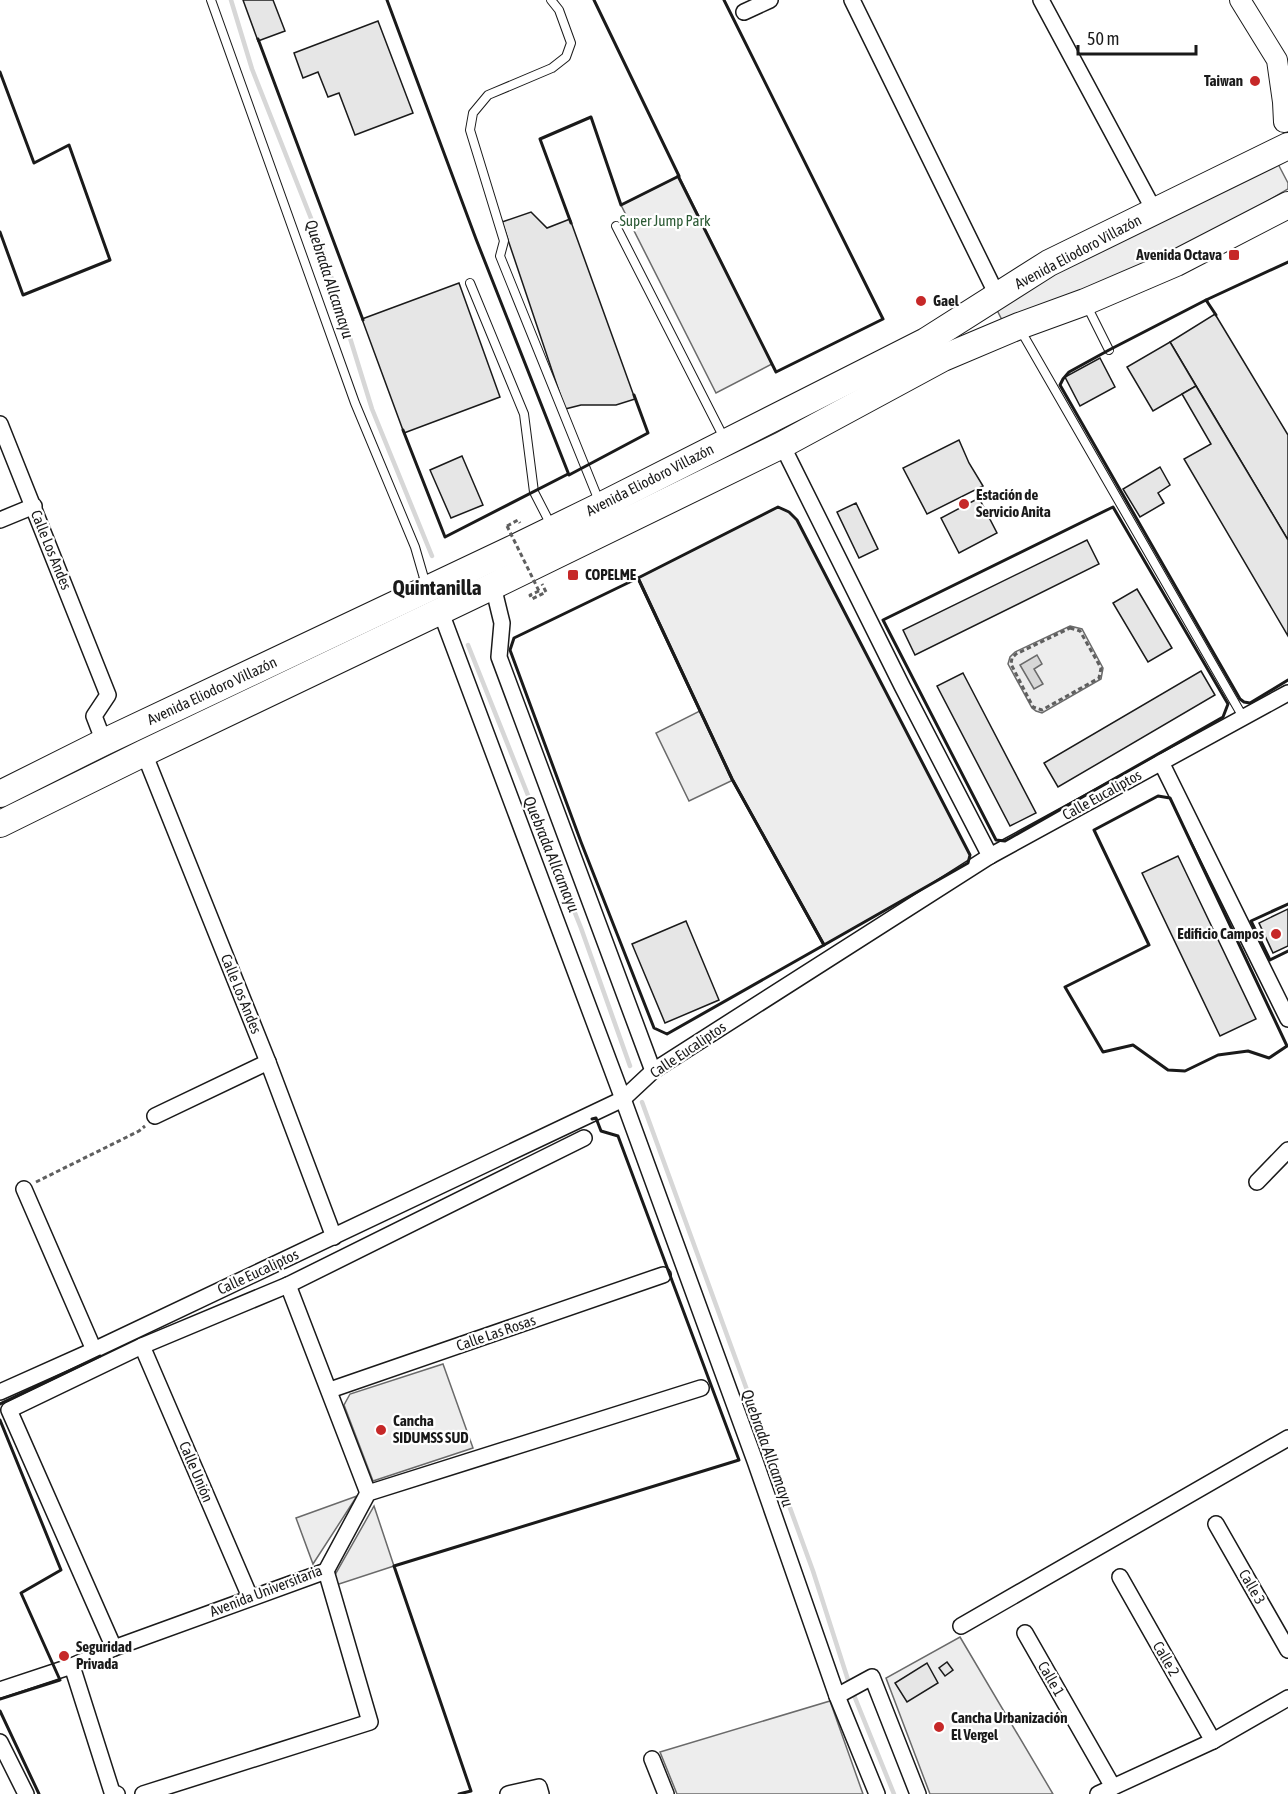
<svg xmlns="http://www.w3.org/2000/svg" width="1288" height="1794" font-family="'Asap Condensed',sans-serif">
  <rect width="100%" height="100%" fill="#fff"/>
  <g fill="#ededed" stroke="#6a6a6a" stroke-width="1.5">
    <path d="M 1277,162 L 1288,183 L 1288,189 L 1202,240 L 1172,256 L 1003,322 L 996,308 L 1080,259 Z"/>
    <path d="M 679,176 L 772,364 L 716,393 L 621,205 Z"/>
    <path d="M 778,507 L 789,512 L 797,520 L 970,855 L 968,863 L 824,945 L 733,780 L 689,801 L 656,733 L 700,711 L 638,578 Z"/>
    <path d="M 1070,626 L 1082,629 L 1103,668 L 1101,679 L 1042,713 L 1036,711 L 1032,708 L 1008,664 L 1010,657 L 1015,652 Z"/>
    <path d="M 443,1364 L 473,1448 L 373,1481 L 344,1405 L 350,1394 Z"/>
    <path d="M 357,1496 L 313,1564 L 296,1518 Z"/>
    <path d="M 374,1506 L 394,1566 L 336,1585 L 335,1575 Z"/>
    <path d="M 960,1637 L 1053,1794 L 930,1794 L 886,1678 Z"/>
    <path d="M 830,1701 L 863,1794 L 677,1794 L 660,1752 Z"/>
  </g>
  <path fill="#d7d7d7" stroke="#6a6a6a" stroke-width="1.5" d="M 1037,655 L 1042,664 L 1034,669 L 1043,684 L 1034,689 L 1020,665 Z"/>
  <g fill="none" stroke-linecap="round" stroke-linejoin="round">
    <g stroke="#d7d7d7" stroke-width="4.5">
      <path d="M 231,0 L 252,69 L 320,241 L 372,409 L 432,556"/>
      <path d="M 468,645 L 581,928 L 630,1066"/>
      <path d="M 642,1102 L 813,1571 L 849,1683 L 894,1794"/>
    </g>
  </g>
  <g fill="#e6e6e6" stroke="#1a1a1a" stroke-width="1.5">
    <path d="M 243,0 L 273,0 L 285,31 L 258,41 Z"/>
    <path d="M 378,21 L 413,113 L 355,135 L 339,93 L 328,97 L 318,72 L 303,78 L 294,53 Z"/>
    <path d="M 531,212 L 547,228 L 570,219 L 635,399 L 616,405 L 581,405 L 565,409 L 502,222 Z"/>
    <path d="M 459,283 L 500,397 L 404,433 L 362,319 Z"/>
    <path d="M 1215,314 L 1288,435 L 1288,540 L 1170,342 Z"/>
    <path d="M 1170,342 L 1196,386 L 1153,411 L 1127,367 Z"/>
    <path d="M 1100,358 L 1115,387 L 1080,406 L 1065,377 Z"/>
    <path d="M 1196,386 L 1288,540 L 1288,636 L 1184,459 L 1211,444 L 1182,394 Z"/>
    <path d="M 959,440 L 969,463 L 983,486 L 927,514 L 903,468 Z"/>
    <path d="M 462,456 L 483,505 L 451,518 L 430,470 Z"/>
    <path d="M 1160,467 L 1170,485 L 1158,493 L 1164,503 L 1140,517 L 1123,489 Z"/>
    <path d="M 979,498 L 997,533 L 959,553 L 941,518 Z"/>
    <path d="M 856,503 L 878,549 L 859,558 L 837,512 Z"/>
    <path d="M 1087,540 L 1099,564 L 915,655 L 903,630 Z"/>
    <path d="M 1137,589 L 1172,648 L 1148,662 L 1113,603 Z"/>
    <path d="M 1201,671 L 1215,695 L 1058,787 L 1044,763 Z"/>
    <path d="M 963,673 L 1036,813 L 1010,826 L 937,686 Z"/>
    <path d="M 1178,856 L 1256,1019 L 1220,1036 L 1142,873 Z"/>
    <path d="M 1288,909 L 1288,946 L 1273,953 L 1259,923 Z"/>
    <path d="M 686,921 L 719,1000 L 665,1023 L 632,944 Z"/>
    <path d="M 947,1662 L 953,1670 L 945,1676 L 939,1668 Z"/>
    <path d="M 927,1663 L 938,1683 L 907,1702 L 895,1683 Z"/>
  </g>
  <g fill="none" stroke-linecap="round" stroke-linejoin="round">
    <g stroke="#1a1a1a" stroke-width="10">
      <g id="lane">
        <path d="M 211,0 L 355,403 L 415,547 L 426,585"/>
        <path d="M 551,0 L 559,10 L 571,43 L 566,57 L 552,68 L 488,95 L 473,113 L 470,130 L 504,241 L 500,256 L 599,501"/>
        <path d="M 616,226 L 724,438"/>
        <path d="M 470,283 L 524,414 L 534,492 L 552,527"/>
        <path d="M 1087,306 L 1109,350"/>
        <path d="M 1021,331 L 1243,717"/>
      </g>
    </g>
    <g stroke="#1a1a1a" stroke-width="18">
      <g id="street">
        <path d="M 852,0 L 997,295"/>
        <path d="M 1041,0 L 1155,212"/>
        <path d="M 744,12 L 770,0"/>
        <path d="M 0,424 L 108,695 L 94,716 L 104,742"/>
        <path d="M 782,445 L 902,686 L 990,856"/>
        <path d="M 0,520 L 34,506"/>
        <path d="M 493,586 L 502,623 L 499,657 L 653,1071"/>
        <path d="M 440,610 L 623,1099 L 755,1461 L 837,1696 L 877,1794"/>
        <path d="M 144,753 L 268,1062 L 334,1237"/>
        <path d="M 1161,762 L 1288,1019"/>
        <path d="M 155,1116 L 268,1062"/>
        <path d="M 1257,1182 L 1288,1150"/>
        <path d="M 24,1189 L 94,1350"/>
        <path d="M 288,1285 L 368,1493"/>
        <path d="M 142,1346 L 250,1597"/>
        <path d="M 330,1390 L 663,1275"/>
        <path d="M 0,1392 L 94,1350 L 623,1099 L 653,1071 L 990,856 L 1288,693"/>
        <path d="M 1216,1524 L 1288,1650"/>
        <path d="M 1120,1577 L 1213,1741"/>
        <path d="M 961,1626 L 1288,1438"/>
        <path d="M 1025,1633 L 1113,1787"/>
        <path d="M 114,1648 L 9,1410 L 142,1346 L 288,1285 L 584,1138"/>
        <path d="M 72,1666 L 112,1792 L 117,1794"/>
        <path d="M 0,1690 L 72,1666 L 114,1648 L 326,1571 L 368,1493 L 701,1388"/>
        <path d="M 837,1696 L 872,1677 L 918,1794"/>
        <path d="M 0,1742 L 26,1794"/>
        <path d="M 652,1759 L 666,1794"/>
        <path d="M 143,1794 L 370,1722 L 326,1571"/>
        <path d="M 508,1794 L 539,1787 L 541,1794"/>
        <path d="M 1098,1794 L 1213,1741 L 1288,1698"/>
      </g>
    </g>
    <g stroke="#1a1a1a" stroke-width="22">
      <path id="secondary" d="M 1240,0 L 1277,60 L 1283,102 L 1284,122"/>
    </g>
    <g stroke="#1a1a1a" stroke-width="28">
      <g id="highway">
        <path d="M 0,794 L 104,742 L 512,549 L 600,506 L 926,341 L 1049,263 L 1288,146"/>
        <path d="M 0,824 L 144,753 L 493,586 L 782,445 L 943,358 L 1019,326 L 1085,302 L 1176,263 L 1288,205"/>
      </g>
    </g>
    <g stroke="#5f5f5f" stroke-width="3" stroke-dasharray="4.5 3" stroke-linecap="butt">
      <path d="M 507,526 L 518,520 L 520,523"/>
      <path d="M 539,591 L 530,595 L 532,599 L 546,592 L 542,584"/>
      <path d="M 1070,628 L 1080,631 L 1101,668 L 1099,678 L 1042,710 L 1033,707 L 1011,664 L 1012,658 L 1016,654 Z"/>
      <path d="M 36,1182 L 139,1131 L 145,1126"/>
    </g>
    <use href="#lane" stroke="#fff" stroke-width="8"/>
    <use href="#street" stroke="#fff" stroke-width="15"/>
    <use href="#secondary" stroke="#fff" stroke-width="20"/>
    <use href="#highway" stroke="#fff" stroke-width="26"/>
    <path stroke="#5f5f5f" stroke-width="3" stroke-dasharray="4.5 3" stroke-linecap="butt" d="M 507,526 L 539,591"/>
    <g stroke="#1a1a1a" stroke-width="3">
      <path d="M 387,0 L 476,239 L 569,475 L 648,433 L 634,395"/>
      <path d="M 258,39 L 363,320"/>
      <path d="M 0,72 L 34,163 L 69,145 L 110,260 L 23,295 L 0,232"/>
      <path d="M 678,176 L 776,372 L 883,319 L 724,0"/>
      <path d="M 571,223 L 540,139 L 591,117 L 621,205 L 679,176 L 594,0"/>
      <path d="M 1207,301 L 1206,300 L 1288,262"/>
      <path d="M 1216,315 L 1206,300 L 1109,350 L 1069,372 L 1063,379 L 1060,385 L 1240,699 L 1244,702 L 1250,703 L 1288,680"/>
      <path d="M 403,430 L 445,537 L 568,474"/>
      <path d="M 778,507 L 789,512 L 797,520 L 970,855 L 968,863 L 824,945 L 732,779 L 638,578 Z"/>
      <path d="M 1113,507 L 1228,704 L 1223,717 L 1005,841 L 996,840 L 883,620 Z"/>
      <path d="M 638,578 L 732,779 L 824,945 L 667,1034 L 654,1028 L 581,842 L 510,650 L 514,638 Z"/>
      <path d="M 1158,796 L 1170,798 L 1287,1046 L 1269,1058 L 1248,1051 L 1218,1055 L 1185,1071 L 1168,1070 L 1133,1045 L 1103,1052 L 1065,987 L 1149,945 L 1094,830 Z"/>
      <path d="M 1288,904 L 1251,921 L 1270,960 L 1288,951"/>
      <path d="M 0,1404 L 100,1356"/>
      <path d="M 0,1420 L 61,1570 L 21,1593 L 60,1680 L 0,1699"/>
      <path d="M 0,1711 L 39,1794"/>
      <path d="M 459,1794 L 471,1791 L 394,1566 L 739,1460 L 618,1136 L 601,1131 L 596,1118 L 592,1119"/>
    </g>
  </g>
  <g fill="#c62828" stroke="#fff" stroke-width="2">
    <circle cx="1255" cy="81" r="6"/>
    <rect x="1228" y="249" width="12" height="12" rx="3"/>
    <circle cx="921" cy="301" r="6"/>
    <circle cx="964" cy="504" r="6"/>
    <rect x="567" y="569" width="12" height="12" rx="3"/>
    <circle cx="1276" cy="934" r="6"/>
    <circle cx="381" cy="1430" r="6"/>
    <circle cx="64" cy="1656" r="6"/>
    <circle cx="939" cy="1727" r="6"/>
  </g>
  <g text-anchor="middle" stroke-width="4.5" stroke-linejoin="round" paint-order="stroke">
    <g font-size="15" font-weight="bold" fill="#1a1a1a" stroke="#fff" text-anchor="start">
      <text x="1243" y="86" text-anchor="end">Taiwan</text>
      <text x="1222" y="260" text-anchor="end">Avenida Octava</text>
      <text x="933" y="306">Gael</text>
      <text x="976" y="500">Estación de<tspan x="976" dy="17">Servicio Anita</tspan></text>
      <text x="585" y="580">COPELME</text>
      <text x="1264" y="939" text-anchor="end">Edificio Campos</text>
      <text x="393" y="1426">Cancha<tspan x="393" dy="17">SIDUMSS SUD</tspan></text>
      <text x="76" y="1652">Seguridad<tspan x="76" dy="17">Privada</tspan></text>
      <text x="951" y="1723">Cancha Urbanización<tspan x="951" dy="17">El Vergel</tspan></text>
    </g>
    <g font-size="15" fill="#2b5a34" stroke="#fff">
      <text x="665" y="226">Super Jump Park</text>
    </g>
    <g font-size="15" fill="#1a1a1a" stroke="#fff">
      <text transform="translate(1078 252) rotate(-28)" y="5">Avenida Eliodoro Villazón</text>
      <text transform="translate(650 480) rotate(-27)" y="5">Avenida Eliodoro Villazón</text>
      <text transform="translate(51 550) rotate(68)" y="5">Calle Los Andes</text>
      <text transform="translate(212 691) rotate(-25)" y="5">Avenida Eliodoro Villazón</text>
      <text transform="translate(1102 795) rotate(-29)" y="5">Calle Eucaliptos</text>
      <text transform="translate(241 994) rotate(68)" y="5">Calle Los Andes</text>
      <text transform="translate(688 1050) rotate(-34)" y="5">Calle Eucaliptos</text>
      <text transform="translate(258 1272) rotate(-25)" y="5">Calle Eucaliptos</text>
      <text transform="translate(496 1333) rotate(-19)" y="5">Calle Las Rosas</text>
      <text transform="translate(196 1472) rotate(67)" y="5">Calle Unión</text>
      <text transform="translate(1252 1587) rotate(60)" y="5">Calle 3</text>
      <text transform="translate(266 1591) rotate(-21)" y="5">Avenida Universitaria</text>
      <text transform="translate(1166 1659) rotate(60)" y="5">Calle 2</text>
      <text transform="translate(1051 1679) rotate(60)" y="5">Calle 1</text>
    </g>
    <g font-size="16" font-style="italic" fill="#1a1a1a" stroke="#fff">
      <text transform="translate(330 279) rotate(72)" y="6">Quebrada Allcamayu</text>
      <text transform="translate(552 854) rotate(68)" y="6">Quebrada Allcamayu</text>
      <text transform="translate(768 1448) rotate(70)" y="6">Quebrada Allcamayu</text>
    </g>
    <g font-size="21" font-weight="bold" fill="#1a1a1a" stroke="#fff">
      <text x="437" y="595">Quintanilla</text>
    </g>
  </g>
  <path d="M1078 45v9h118v-9" fill="none" stroke="#1a1a1a" stroke-width="3"/>
  <text x="1087" y="45" font-size="18" fill="#1a1a1a" stroke="#ffffff" stroke-width="4.5" paint-order="stroke">50 m</text>
</svg>
